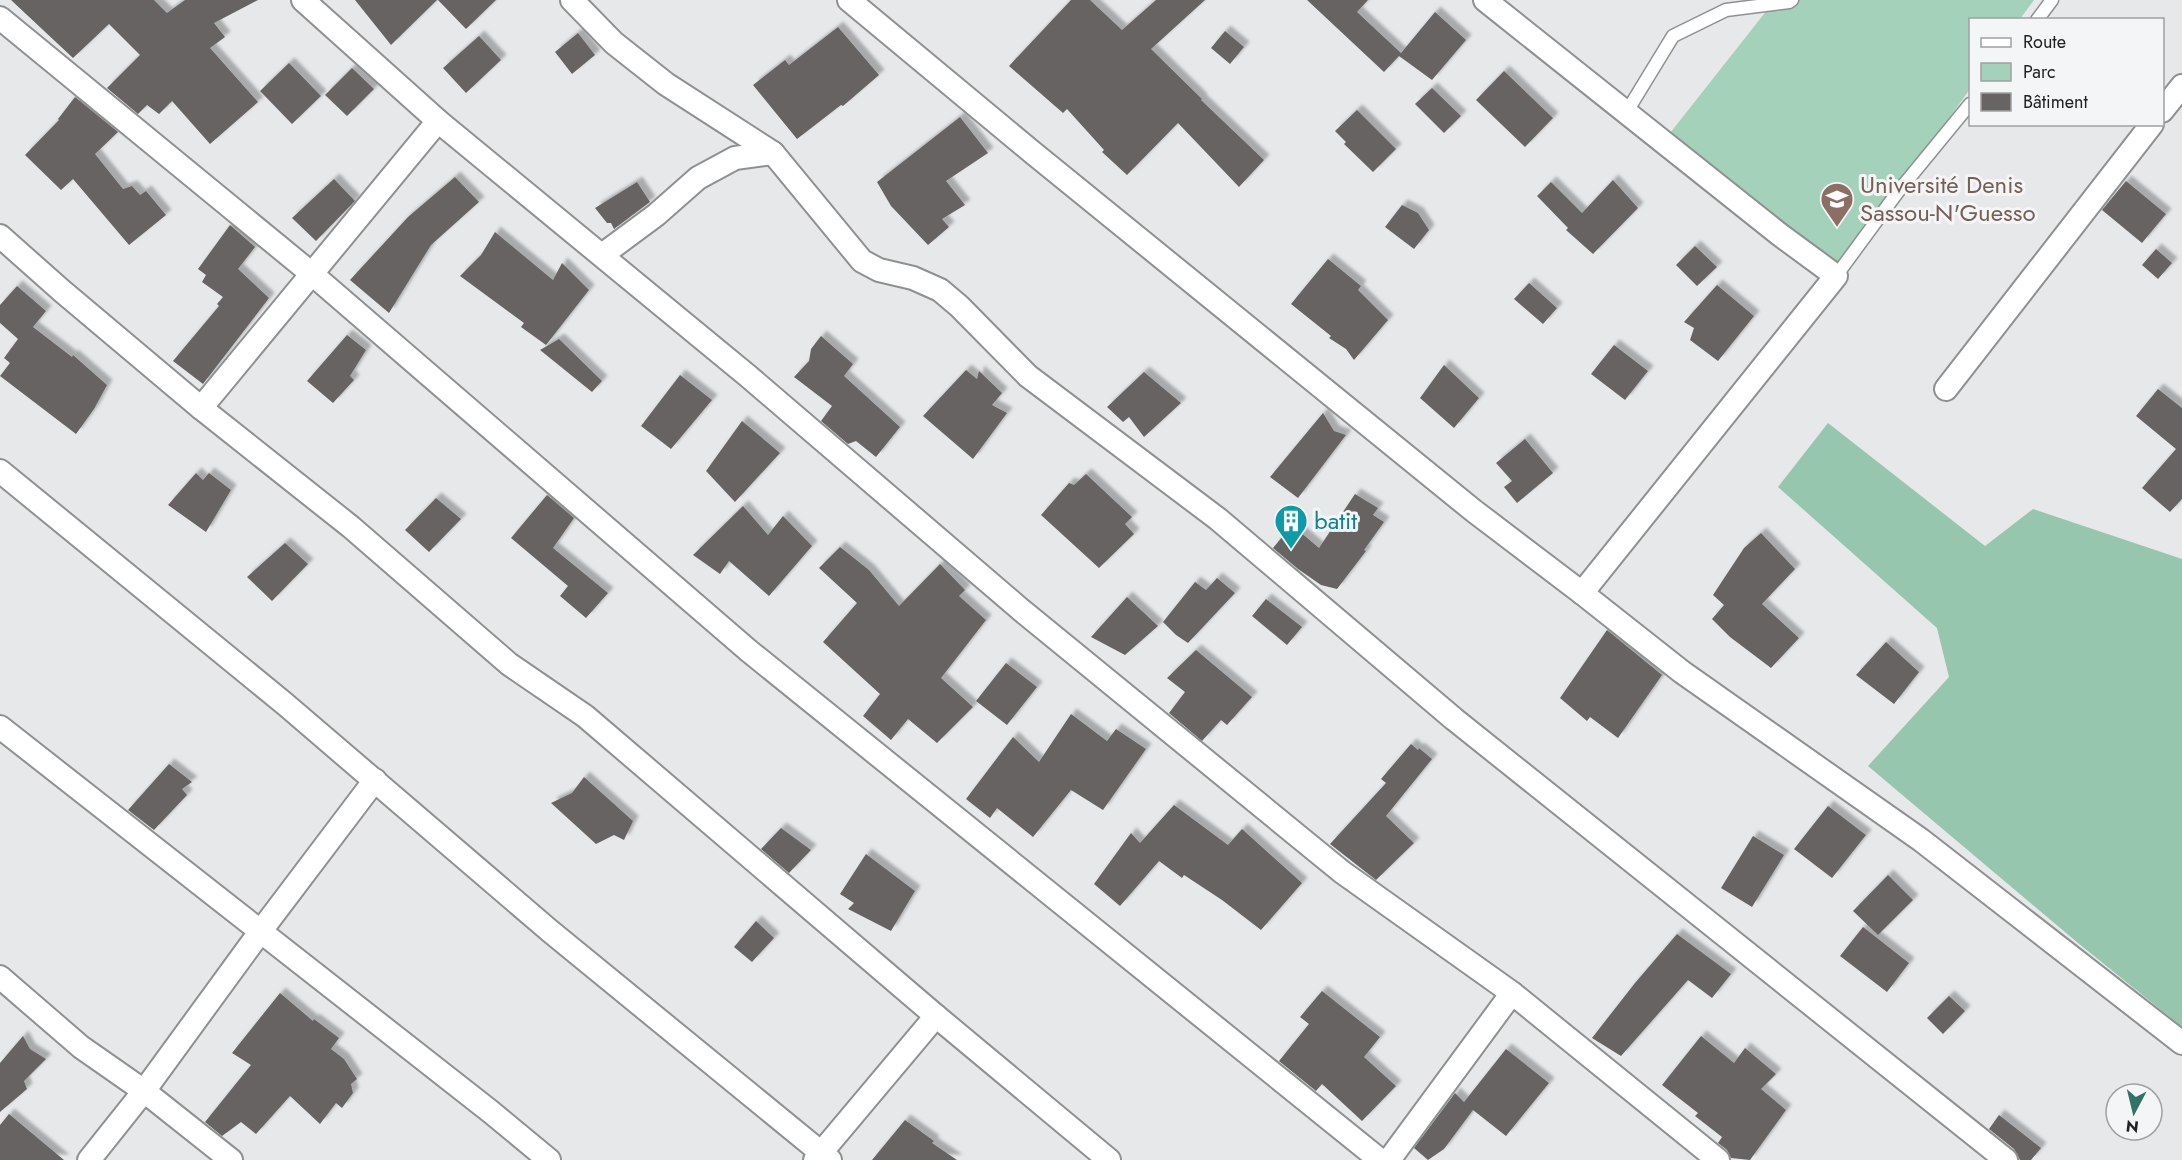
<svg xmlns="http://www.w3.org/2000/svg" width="2182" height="1160" font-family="Jost,sans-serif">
  <defs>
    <filter id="shadow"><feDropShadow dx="5.5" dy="-5.5" stdDeviation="1.5" flood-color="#0004"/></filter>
  </defs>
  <rect width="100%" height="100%" fill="#e6e8ea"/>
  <path fill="#a4d1b9" d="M 1775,0 L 2034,0 L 2020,19 L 1970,20 L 1970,89 L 1836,276 L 1663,142 Z"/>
  <path fill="#96c6ad" d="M 1828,423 L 1985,546 L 2033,509 L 2182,559 L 2182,1027 L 2078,943 L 1868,766 L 1949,677 L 1937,628 L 1778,487 Z"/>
  <g fill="#676463" filter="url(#shadow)">
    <path d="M 11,0 L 154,0 L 167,13 L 185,0 L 258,0 L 214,23 L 225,37 L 210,48 L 258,102 L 210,144 L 172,101 L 159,114 L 147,105 L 138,114 L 107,88 L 140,55 L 109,24 L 73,58 Z"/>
    <path d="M 355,0 L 437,0 L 391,45 Z"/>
    <path d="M 438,0 L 496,0 L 466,29 Z"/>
    <path d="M 1071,0 L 1090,0 L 1122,30 L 1156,0 L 1205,0 L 1151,49 L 1202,99 L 1201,100 L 1264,160 L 1239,187 L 1178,123 L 1127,175 L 1102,152 L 1104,150 L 1067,109 L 1063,113 L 1009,66 Z"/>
    <path d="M 1307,0 L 1368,0 L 1357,12 L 1401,53 L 1435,12 L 1466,40 L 1432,80 L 1399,56 L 1384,72 Z"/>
    <path d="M 838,27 L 879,75 L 843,106 L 841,105 L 797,139 L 753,85 L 785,60 L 789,65 Z"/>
    <path d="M 1225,31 L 1244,47 L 1230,64 L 1211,48 Z"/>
    <path d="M 578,33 L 595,55 L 572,74 L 555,52 Z"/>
    <path d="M 479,36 L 501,60 L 466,93 L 443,68 Z"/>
    <path d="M 289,63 L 321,96 L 292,124 L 260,91 Z"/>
    <path d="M 352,68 L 374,89 L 347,116 L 325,95 Z"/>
    <path d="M 1504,71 L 1553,118 L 1525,147 L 1476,100 Z"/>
    <path d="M 1432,88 L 1461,116 L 1444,133 L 1415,104 Z"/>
    <path d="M 75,97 L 118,132 L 95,154 L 123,189 L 132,186 L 140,195 L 146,191 L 166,215 L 129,245 L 73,179 L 61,190 L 25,155 L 59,120 L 58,119 Z"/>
    <path d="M 1357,110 L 1396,149 L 1373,172 L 1344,144 L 1346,142 L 1335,131 Z"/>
    <path d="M 960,117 L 988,153 L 946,181 L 965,205 L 942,219 L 949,227 L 928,245 L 891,206 L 877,182 Z"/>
    <path d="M 455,177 L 479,202 L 431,245 L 389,313 L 350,280 L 408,217 Z"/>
    <path d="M 334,179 L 355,201 L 316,241 L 292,218 Z"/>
    <path d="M 1613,180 L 1638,208 L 1593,254 L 1566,230 L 1568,228 L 1537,196 L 1551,182 L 1582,213 Z"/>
    <path d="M 2126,181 L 2166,214 L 2142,243 L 2102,210 Z"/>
    <path d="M 637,182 L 650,202 L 614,229 L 611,223 L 607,223 L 595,208 Z"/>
    <path d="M 1402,205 L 1418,213 L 1429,230 L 1414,249 L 1385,227 Z"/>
    <path d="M 230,225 L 255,247 L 238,269 L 269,298 L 203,384 L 173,361 L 219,306 L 217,304 L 223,297 L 202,282 L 206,275 L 198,269 Z"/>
    <path d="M 495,232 L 553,280 L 562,263 L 589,290 L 546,345 L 521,327 L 524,323 L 460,276 L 481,255 Z"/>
    <path d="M 1695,246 L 1717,267 L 1697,286 L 1676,265 Z"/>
    <path d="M 2156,249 L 2172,263 L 2158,279 L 2142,265 Z"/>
    <path d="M 1328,259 L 1361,286 L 1358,290 L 1388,320 L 1354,360 L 1346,349 L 1329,338 L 1331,336 L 1291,304 Z"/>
    <path d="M 1529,283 L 1557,308 L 1543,324 L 1514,299 Z"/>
    <path d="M 1717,285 L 1754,316 L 1718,361 L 1690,340 L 1694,328 L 1684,322 Z"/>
    <path d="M 17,286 L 46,311 L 33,327 L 72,357 L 73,355 L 107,385 L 94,409 L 76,434 L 0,376 L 10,363 L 4,358 L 18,339 L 0,323 L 0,305 Z"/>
    <path d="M 347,335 L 366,350 L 350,376 L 354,380 L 333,403 L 307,381 Z"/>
    <path d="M 821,336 L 853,364 L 844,376 L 900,427 L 876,457 L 856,441 L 848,444 L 821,421 L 832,406 L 794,377 L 809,361 L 811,349 Z"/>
    <path d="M 559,339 L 602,381 L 592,392 L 540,350 Z"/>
    <path d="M 1614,345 L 1648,371 L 1625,400 L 1591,374 Z"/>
    <path d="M 1444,365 L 1479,398 L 1454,428 L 1420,398 Z"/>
    <path d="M 966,370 L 977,379 L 979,371 L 1002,393 L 992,405 L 1007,413 L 973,459 L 923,416 Z"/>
    <path d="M 1144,372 L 1181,403 L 1144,437 L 1129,417 L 1123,422 L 1107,407 Z"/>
    <path d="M 680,375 L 712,400 L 671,449 L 641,426 Z"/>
    <path d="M 2158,389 L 2182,408 L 2182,499 L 2170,512 L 2142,488 L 2176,449 L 2136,416 Z"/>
    <path d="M 1323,413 L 1334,431 L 1346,435 L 1298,498 L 1270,477 Z"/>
    <path d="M 742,421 L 780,453 L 735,502 L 706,471 Z"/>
    <path d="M 1525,439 L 1553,473 L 1517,503 L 1504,487 L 1512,481 L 1496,463 Z"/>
    <path d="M 196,473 L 203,480 L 209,473 L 231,490 L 206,532 L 168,505 Z"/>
    <path d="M 1086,474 L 1132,517 L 1125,524 L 1134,534 L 1099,568 L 1041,515 L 1069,483 L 1074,485 Z"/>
    <path d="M 1355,494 L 1378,508 L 1373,515 L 1384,522 L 1364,550 L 1366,551 L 1337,589 L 1321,585 L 1298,569 L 1273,548 L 1292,525 L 1319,548 Z"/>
    <path d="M 547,495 L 574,518 L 553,548 L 608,593 L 586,618 L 560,596 L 568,586 L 511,538 Z"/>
    <path d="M 436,498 L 461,519 L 429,552 L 405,530 Z"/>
    <path d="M 743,506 L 768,535 L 783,516 L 812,546 L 769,596 L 729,561 L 720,574 L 693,555 Z"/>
    <path d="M 1761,533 L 1795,569 L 1762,604 L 1799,638 L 1771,668 L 1730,637 L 1712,619 L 1724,605 L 1713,595 L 1744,548 Z"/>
    <path d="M 285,543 L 308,564 L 272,601 L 247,577 Z"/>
    <path d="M 840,547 L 869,570 L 899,606 L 940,564 L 965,590 L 959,596 L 986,620 L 941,678 L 973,707 L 937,743 L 908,719 L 891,740 L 863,716 L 880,694 L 823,642 L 857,603 L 819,568 Z"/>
    <path d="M 1217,578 L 1235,593 L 1188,643 L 1176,635 L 1163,622 L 1195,582 L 1206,590 Z"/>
    <path d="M 1127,597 L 1158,626 L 1125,655 L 1091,637 Z"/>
    <path d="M 1266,599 L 1302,627 L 1287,645 L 1252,616 Z"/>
    <path d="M 1607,630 L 1662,675 L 1618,738 L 1590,717 L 1587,721 L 1560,698 Z"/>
    <path d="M 1886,642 L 1919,672 L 1894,704 L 1856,675 Z"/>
    <path d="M 1196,650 L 1252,697 L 1227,725 L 1221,720 L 1202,741 L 1169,713 L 1185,692 L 1167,678 Z"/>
    <path d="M 1006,663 L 1037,687 L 1007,725 L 976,701 Z"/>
    <path d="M 1071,714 L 1107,741 L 1116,729 L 1146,749 L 1103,810 L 1071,790 L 1033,837 L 997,808 L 990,818 L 966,799 L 1013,737 L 1039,762 Z"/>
    <path d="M 1411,744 L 1418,750 L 1419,748 L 1432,759 L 1386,816 L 1414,843 L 1376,880 L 1330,844 L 1386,783 L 1381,779 Z"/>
    <path d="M 169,764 L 192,782 L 182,789 L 187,795 L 154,830 L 128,810 Z"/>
    <path d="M 584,777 L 633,821 L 624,840 L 614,835 L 596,844 L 551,803 L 572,793 Z"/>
    <path d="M 1174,805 L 1228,845 L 1242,829 L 1302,883 L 1261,930 L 1222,900 L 1184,875 L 1182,878 L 1159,861 L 1120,906 L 1094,884 L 1131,833 L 1140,843 Z"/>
    <path d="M 1828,806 L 1866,835 L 1832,878 L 1794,849 Z"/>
    <path d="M 781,828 L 811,850 L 789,873 L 761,849 Z"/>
    <path d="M 1753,836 L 1784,855 L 1752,907 L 1721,888 Z"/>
    <path d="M 866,854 L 915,891 L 891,931 L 848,909 L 854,903 L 840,894 Z"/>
    <path d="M 1888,875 L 1913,900 L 1878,935 L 1853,911 Z"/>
    <path d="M 756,921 L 774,938 L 752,962 L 734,947 Z"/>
    <path d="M 1863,927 L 1909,963 L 1887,992 L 1840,956 Z"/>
    <path d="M 1677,934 L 1731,974 L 1712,998 L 1688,980 L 1621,1056 L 1592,1038 L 1635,983 Z"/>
    <path d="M 1322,991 L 1380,1037 L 1364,1057 L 1396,1086 L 1362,1121 L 1322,1084 L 1316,1091 L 1279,1061 L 1309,1024 L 1300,1017 Z"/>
    <path d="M 280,993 L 313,1021 L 314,1019 L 339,1038 L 331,1049 L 344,1059 L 357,1079 L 351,1084 L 353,1093 L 342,1108 L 336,1103 L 320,1124 L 290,1096 L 256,1134 L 241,1122 L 222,1136 L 205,1122 L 251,1065 L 232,1053 Z"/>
    <path d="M 1949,996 L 1965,1011 L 1943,1034 L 1927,1018 Z"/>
    <path d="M 23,1036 L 30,1049 L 46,1059 L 24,1081 L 27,1089 L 0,1112 L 0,1063 Z"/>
    <path d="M 1701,1036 L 1734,1063 L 1745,1048 L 1776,1074 L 1761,1089 L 1786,1110 L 1750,1160 L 1731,1158 L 1727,1150 L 1718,1143 L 1722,1137 L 1695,1116 L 1698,1113 L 1662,1085 Z"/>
    <path d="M 1506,1049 L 1549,1083 L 1506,1136 L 1473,1110 L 1444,1149 L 1428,1160 L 1414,1148 L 1455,1093 L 1464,1102 Z"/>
    <path d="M 9,1114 L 64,1160 L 0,1160 L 0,1125 Z"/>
    <path d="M 1999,1115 L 2041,1148 L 2031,1160 L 2020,1160 L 2014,1149 L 1989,1129 Z"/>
    <path d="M 905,1120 L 934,1141 L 932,1143 L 957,1160 L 872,1160 Z"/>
  </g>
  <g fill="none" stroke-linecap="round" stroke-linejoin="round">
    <g stroke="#8e9092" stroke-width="15">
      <g id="service">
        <path d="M 2037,20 L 2052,0"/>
        <path d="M 1626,113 L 1673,36 L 1726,10 L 1789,2 L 1792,0"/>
        <path d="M 1836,276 L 1897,193 L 1970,104"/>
      </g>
    </g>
    <g stroke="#8e9092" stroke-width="26">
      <g id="minor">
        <path d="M 303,0 L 438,121 L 748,376 L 1020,609 L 1342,872 L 1512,993 L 1718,1160"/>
        <path d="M 572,0 L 614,43 L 666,84 L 773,153 L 862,261 L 879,270 L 913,278 L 940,290 L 959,306 L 1028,376 L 1218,519 L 1454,719 L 2006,1160"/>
        <path d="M 849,0 L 1032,152 L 1474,511 L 1582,593 L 1682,672 L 1921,840 L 2182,1043"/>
        <path d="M 1485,0 L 1779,234 L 1836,276 L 1582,593"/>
        <path d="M 0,18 L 312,274 L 749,651 L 1380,1160"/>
        <path d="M 2162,111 L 2182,86"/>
        <path d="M 0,236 L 62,291 L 201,408 L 351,527 L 509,664 L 585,716 L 936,1016 L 1109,1160"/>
        <path d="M 602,255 L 656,215 L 698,178 L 735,158 L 773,153"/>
        <path d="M 1946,389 L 2152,124"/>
        <path d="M 201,408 L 438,121"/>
        <path d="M 0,471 L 285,704 L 550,931 L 830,1160"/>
        <path d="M 0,727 L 491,1112 L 549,1160"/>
        <path d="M 0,977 L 81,1047 L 144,1091 L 231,1160"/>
        <path d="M 89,1160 L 144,1091 L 260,932 L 375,780"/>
        <path d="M 815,1160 L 936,1016"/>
        <path d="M 1389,1160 L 1512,993"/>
      </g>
    </g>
    <use href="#service" stroke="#fff" stroke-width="12"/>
    <use href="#minor" stroke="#fff" stroke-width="22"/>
  </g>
  <defs>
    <g id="university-pin" transform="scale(1.725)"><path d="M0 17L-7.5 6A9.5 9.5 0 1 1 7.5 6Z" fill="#8d6e63" stroke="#f3f5f7"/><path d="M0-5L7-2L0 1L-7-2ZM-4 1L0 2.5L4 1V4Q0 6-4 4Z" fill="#fff"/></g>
    <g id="building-pin" transform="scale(1.725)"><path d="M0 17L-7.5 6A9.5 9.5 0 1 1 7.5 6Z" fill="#0f9aa8" stroke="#f3f5f7"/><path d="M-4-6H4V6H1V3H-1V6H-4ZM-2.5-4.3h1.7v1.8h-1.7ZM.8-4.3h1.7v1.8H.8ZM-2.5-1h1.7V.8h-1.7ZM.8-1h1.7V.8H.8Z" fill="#fff"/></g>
  </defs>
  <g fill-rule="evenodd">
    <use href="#university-pin" x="1837" y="199"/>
    <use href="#building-pin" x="1291" y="521"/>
  </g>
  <g text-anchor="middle" stroke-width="6" stroke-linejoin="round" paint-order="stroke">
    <g font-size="24" fill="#785e54" stroke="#f3f5f7" text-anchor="start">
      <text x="1860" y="193">Université Denis<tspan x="1860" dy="28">Sassou-N'Guesso</tspan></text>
    </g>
    <g font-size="24" fill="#0d838f" stroke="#f3f5f7" text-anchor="start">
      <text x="1314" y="529">batit</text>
    </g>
  </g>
  <rect x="1969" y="18" width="195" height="108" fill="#f3f5f7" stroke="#9fa0a2" stroke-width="1.5"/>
  <rect x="1981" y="38" width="30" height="9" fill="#ffffff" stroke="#9fa0a2" stroke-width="1.5"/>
  <text x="2023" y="48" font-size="18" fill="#202122">Route</text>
  <rect x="1981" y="63" width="30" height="18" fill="#a4d1b9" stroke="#9fa0a2" stroke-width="1.5"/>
  <text x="2023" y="78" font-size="18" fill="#202122">Parc</text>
  <rect x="1981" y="93" width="30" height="18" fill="#676463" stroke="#9fa0a2" stroke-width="1.5"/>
  <text x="2023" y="108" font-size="18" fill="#202122">Bâtiment</text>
  <g transform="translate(2134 1112) rotate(187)"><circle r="28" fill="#f3f5f7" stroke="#9fa0a2" stroke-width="1.5"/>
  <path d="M0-4.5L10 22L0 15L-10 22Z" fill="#317465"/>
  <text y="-9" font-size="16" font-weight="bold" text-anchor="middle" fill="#202122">N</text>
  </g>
</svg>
